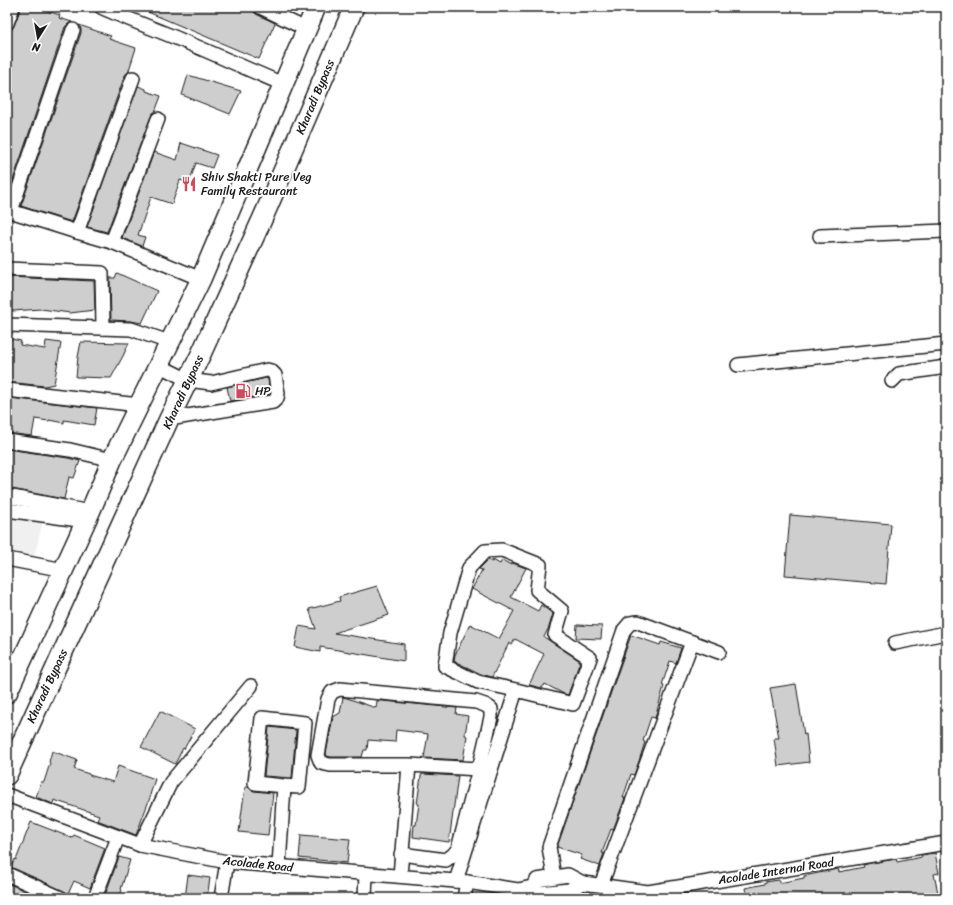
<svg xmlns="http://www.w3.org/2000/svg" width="953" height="905" font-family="Sriracha,sans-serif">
  <rect width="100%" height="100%" fill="#fff"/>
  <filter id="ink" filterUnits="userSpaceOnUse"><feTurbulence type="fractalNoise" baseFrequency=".025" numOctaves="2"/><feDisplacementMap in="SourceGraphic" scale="8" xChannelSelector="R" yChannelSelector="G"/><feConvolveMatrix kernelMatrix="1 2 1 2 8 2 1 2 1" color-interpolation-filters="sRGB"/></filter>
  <g filter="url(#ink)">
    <path fill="#f0f0f0" d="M 7,503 L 46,509 L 30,572 L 7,568 Z"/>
    <g fill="#cecece" stroke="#1c1c1c">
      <path d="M 21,7 L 45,7 L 44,10 L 60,15 L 59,18 L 72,22 L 68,24 L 65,27 L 7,198 L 7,42 L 11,30 L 14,26 Z"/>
      <path d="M 136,7 L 252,7 L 253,11 L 256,14 L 275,23 L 259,59 Z"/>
      <path d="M 79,25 L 111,36 L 109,39 L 136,48 L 129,70 L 129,71 L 125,75 L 72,222 L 21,206 L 81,33 L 81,29 Z"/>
      <path d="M 188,75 L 241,91 L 230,114 L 182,95 Z"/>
      <path d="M 138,86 L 146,89 L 146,91 L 161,96 L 155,112 L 153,113 L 151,116 L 107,232 L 87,227 Z"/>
      <path d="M 181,143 L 217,155 L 212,168 L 196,163 L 189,183 L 180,180 L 172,204 L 151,197 L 138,235 L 145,237 L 142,246 L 122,238 L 154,152 L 177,160 Z"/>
      <path d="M 117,273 L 157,291 L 142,323 L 131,321 L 111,320 L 110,278 L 115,278 Z"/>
      <path d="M 7,277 L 94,281 L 95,310 L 70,313 L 41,309 L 13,311 L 7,310 Z"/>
      <path d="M 7,338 L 21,341 L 20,345 L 45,349 L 46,341 L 61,343 L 54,384 L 45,386 L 7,382 Z"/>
      <path d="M 81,342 L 129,343 L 123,356 L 111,378 L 76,377 L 78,357 Z"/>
      <path d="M 266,378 L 268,379 L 270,393 L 268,395 L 230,401 L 227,387 Z"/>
      <path d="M 9,398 L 97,408 L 94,425 L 64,420 L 64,423 L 49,420 L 49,421 L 35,419 L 32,436 L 7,433 L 7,408 Z"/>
      <path d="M 7,449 L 68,458 L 80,461 L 74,478 L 69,477 L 64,499 L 7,488 L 10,466 L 7,466 Z"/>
      <path d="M 790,515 L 891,524 L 886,584 L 785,575 Z"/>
      <path d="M 488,560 L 492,562 L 493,560 L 500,564 L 502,560 L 511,565 L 512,563 L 526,568 L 511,597 L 538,611 L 541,605 L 553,614 L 549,627 L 544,637 L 580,661 L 568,695 L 562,693 L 545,684 L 542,688 L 529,685 L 544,654 L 515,639 L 512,645 L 509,643 L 492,677 L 481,674 L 454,661 L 455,655 L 470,624 L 499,639 L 514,611 L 472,589 L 482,570 L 479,569 Z"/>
      <path d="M 377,586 L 389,615 L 334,633 L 404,644 L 404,661 L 320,647 L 320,652 L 295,647 L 299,626 L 316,629 L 309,609 L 340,601 L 339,597 Z"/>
      <path d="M 577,625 L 602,626 L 601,639 L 576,638 Z"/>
      <path d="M 631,635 L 660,645 L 661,642 L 681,648 L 676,663 L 670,661 L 662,685 L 664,686 L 655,718 L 651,717 L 643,741 L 645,742 L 639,761 L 634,775 L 631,774 L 623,798 L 625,798 L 613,830 L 611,829 L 602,853 L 604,853 L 600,866 L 580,859 L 582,855 L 557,847 Z"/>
      <path d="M 796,684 L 804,735 L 806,734 L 809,762 L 778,766 L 774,738 L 779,738 L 770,688 Z"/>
      <path d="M 343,697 L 347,698 L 376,708 L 377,701 L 383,701 L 457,708 L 456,714 L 468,716 L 465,735 L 467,736 L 463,760 L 424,758 L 428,734 L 396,730 L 395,742 L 368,740 L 367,750 L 364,750 L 362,757 L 331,757 L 327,756 L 326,754 L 333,717 L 340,713 Z"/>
      <path d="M 160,711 L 195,729 L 184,749 L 183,748 L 175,764 L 141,747 Z"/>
      <path d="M 269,727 L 296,730 L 292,778 L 264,776 Z"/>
      <path d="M 52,751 L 77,760 L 74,769 L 89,774 L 89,775 L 113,782 L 118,766 L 155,779 L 150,795 L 151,795 L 136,835 L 97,820 L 99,815 L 54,800 L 53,804 L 36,797 L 41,782 L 44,782 L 50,763 L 49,762 Z"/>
      <path d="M 422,774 L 458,776 L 449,842 L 413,837 L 414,825 L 416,825 L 419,804 L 417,804 L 421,776 Z"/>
      <path d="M 245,787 L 248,787 L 251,790 L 254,791 L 273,793 L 268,835 L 239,832 Z"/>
      <path d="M 31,822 L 72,838 L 74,835 L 105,848 L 90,888 L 74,881 L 68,894 L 64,891 L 11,867 L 15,859 L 16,860 Z"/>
      <path d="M 301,835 L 350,839 L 347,863 L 299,858 Z"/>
      <path d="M 935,853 L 939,873 L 934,874 L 939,898 L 747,898 L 745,888 L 765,884 L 765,882 L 779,880 L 779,883 L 804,878 L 804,876 L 838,869 L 839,872 L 864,867 L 863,865 L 871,863 L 896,859 L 897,862 L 922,857 L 921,855 Z"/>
      <path d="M 119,857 L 130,860 L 121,889 L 122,890 L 119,898 L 104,898 Z"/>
      <path d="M 188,875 L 210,878 L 207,898 L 185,898 Z"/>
      <path d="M 7,883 L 41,898 L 7,898 Z"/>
    </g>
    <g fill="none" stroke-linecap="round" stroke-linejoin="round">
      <g stroke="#1c1c1c" stroke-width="16">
        <g id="minor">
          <path d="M 101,7 C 127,19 155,29 181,40 C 215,54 249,70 283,84"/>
          <path d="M 260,7 L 306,29"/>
          <path d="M 7,23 L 13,7"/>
          <path d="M 7,210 L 77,232 L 112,242 L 201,279"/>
          <path d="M 11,211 L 73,30"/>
          <path d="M 77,232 L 133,78"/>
          <path d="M 820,236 L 946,231"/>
          <path d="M 112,242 L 158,119"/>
          <path d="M 7,269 L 102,273 L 103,328"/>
          <path d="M 7,325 L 131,329 L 169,342"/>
          <path d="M 158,365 L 188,380 L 211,383 L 267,370 L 271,371 L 275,375 L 278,393 L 277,398 L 273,402 L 169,419"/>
          <path d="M 738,365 L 946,344"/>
          <path d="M 892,381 L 899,374 L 912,372 L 946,367"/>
          <path d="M 7,390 L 139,405"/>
          <path d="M 7,441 L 70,450 L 112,460"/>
          <path d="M 7,496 L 90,512"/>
          <path d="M 7,510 L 86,521"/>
          <path d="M 7,559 L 64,570"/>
          <path d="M 895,643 L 946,633"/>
          <path d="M 7,657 L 22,662"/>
          <path d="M 7,795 L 140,845 L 227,862 L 467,882 L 518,890 L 532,887 L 540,893 L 569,890 L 583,883 L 568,875 L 537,880 L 532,887"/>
          <path d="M 140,845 L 171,782 L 251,686"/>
          <path d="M 401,854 L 446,860 L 453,855 L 458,849 L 479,769"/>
          <path d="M 279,866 L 284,786 L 299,787 L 305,723 L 262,718 L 255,783 L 284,786"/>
          <path d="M 7,874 L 61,898"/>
          <path d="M 400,876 L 409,765 L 479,769 L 491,717 L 491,709 L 485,705 L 476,702 L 340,689 L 332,692 L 328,699 L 318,755 L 321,763 L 330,765 L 409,765"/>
          <path d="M 554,877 L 549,847 L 624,630 L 630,623 L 638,622 L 719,652"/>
          <path d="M 456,881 L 516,690 L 478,682 L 445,666 L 450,633 L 469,568 L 485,551 L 502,550 L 540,565 L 537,590 L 562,611 L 555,635 L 590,658 L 573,704 L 516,690"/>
          <path d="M 583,883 L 648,892 L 946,843"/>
          <path d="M 601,885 L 692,642"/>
          <path d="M 95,898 L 118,837"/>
          <path d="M 221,898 L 227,862"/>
          <path d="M 365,898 L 366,874"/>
          <path d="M 464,898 L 467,882"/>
        </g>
      </g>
      <g stroke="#1c1c1c" stroke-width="22">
        <g id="highway">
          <path d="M 7,693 L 90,512 L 112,460 L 201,279 L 316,7"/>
          <path d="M 7,775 L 169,419 L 201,354 L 265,213 L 354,7"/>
        </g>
      </g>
      <use href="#minor" stroke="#fff" stroke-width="13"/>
      <use href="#highway" stroke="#fff" stroke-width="19"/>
    </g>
  </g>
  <defs>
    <g id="restaurant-bare" transform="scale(1.2)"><path d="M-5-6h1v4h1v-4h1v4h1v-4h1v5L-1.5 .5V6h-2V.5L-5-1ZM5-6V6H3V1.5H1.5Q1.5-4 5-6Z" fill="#d1495b" stroke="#fff" stroke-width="2.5" paint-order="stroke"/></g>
    <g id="fuel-bare" transform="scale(1.2)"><path d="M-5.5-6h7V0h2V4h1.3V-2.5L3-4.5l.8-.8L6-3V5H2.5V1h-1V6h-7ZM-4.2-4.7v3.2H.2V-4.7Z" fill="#d1495b" stroke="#fff" stroke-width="2.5" paint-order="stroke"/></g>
  </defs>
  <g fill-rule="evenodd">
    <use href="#restaurant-bare" x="189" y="184"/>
    <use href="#fuel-bare" x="243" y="391"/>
  </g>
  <g text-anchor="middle" stroke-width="4" stroke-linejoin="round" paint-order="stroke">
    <g font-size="12" fill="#1c1c1c" stroke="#fff">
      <text transform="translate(315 97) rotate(-67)" y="4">Kharadi Bypass</text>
      <text transform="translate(183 392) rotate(-65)" y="4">Kharadi Bypass</text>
      <text transform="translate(47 686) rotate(-65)" y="4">Kharadi Bypass</text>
      <text transform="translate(258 864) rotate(6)" y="4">Acolade Road</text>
      <text transform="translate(776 871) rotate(-9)" y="4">Acolade Internal Road</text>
    </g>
    <g font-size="12" fill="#1c1c1c" stroke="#fff" text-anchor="start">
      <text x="201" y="181">Shiv Shakti Pure Veg<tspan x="201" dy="14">Family Restaurant</tspan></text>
      <text x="255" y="395">HP</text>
    </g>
  </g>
  <rect width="953" height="905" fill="none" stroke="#fff" stroke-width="24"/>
  <rect x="12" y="12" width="929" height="881" fill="none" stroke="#1c1c1c" stroke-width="1.5" filter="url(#ink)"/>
  <g transform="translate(38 38) rotate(191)" stroke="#ffffff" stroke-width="3" paint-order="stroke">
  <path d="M0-3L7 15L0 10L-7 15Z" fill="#1c1c1c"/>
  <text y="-6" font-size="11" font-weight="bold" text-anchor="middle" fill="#1c1c1c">N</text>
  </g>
</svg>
